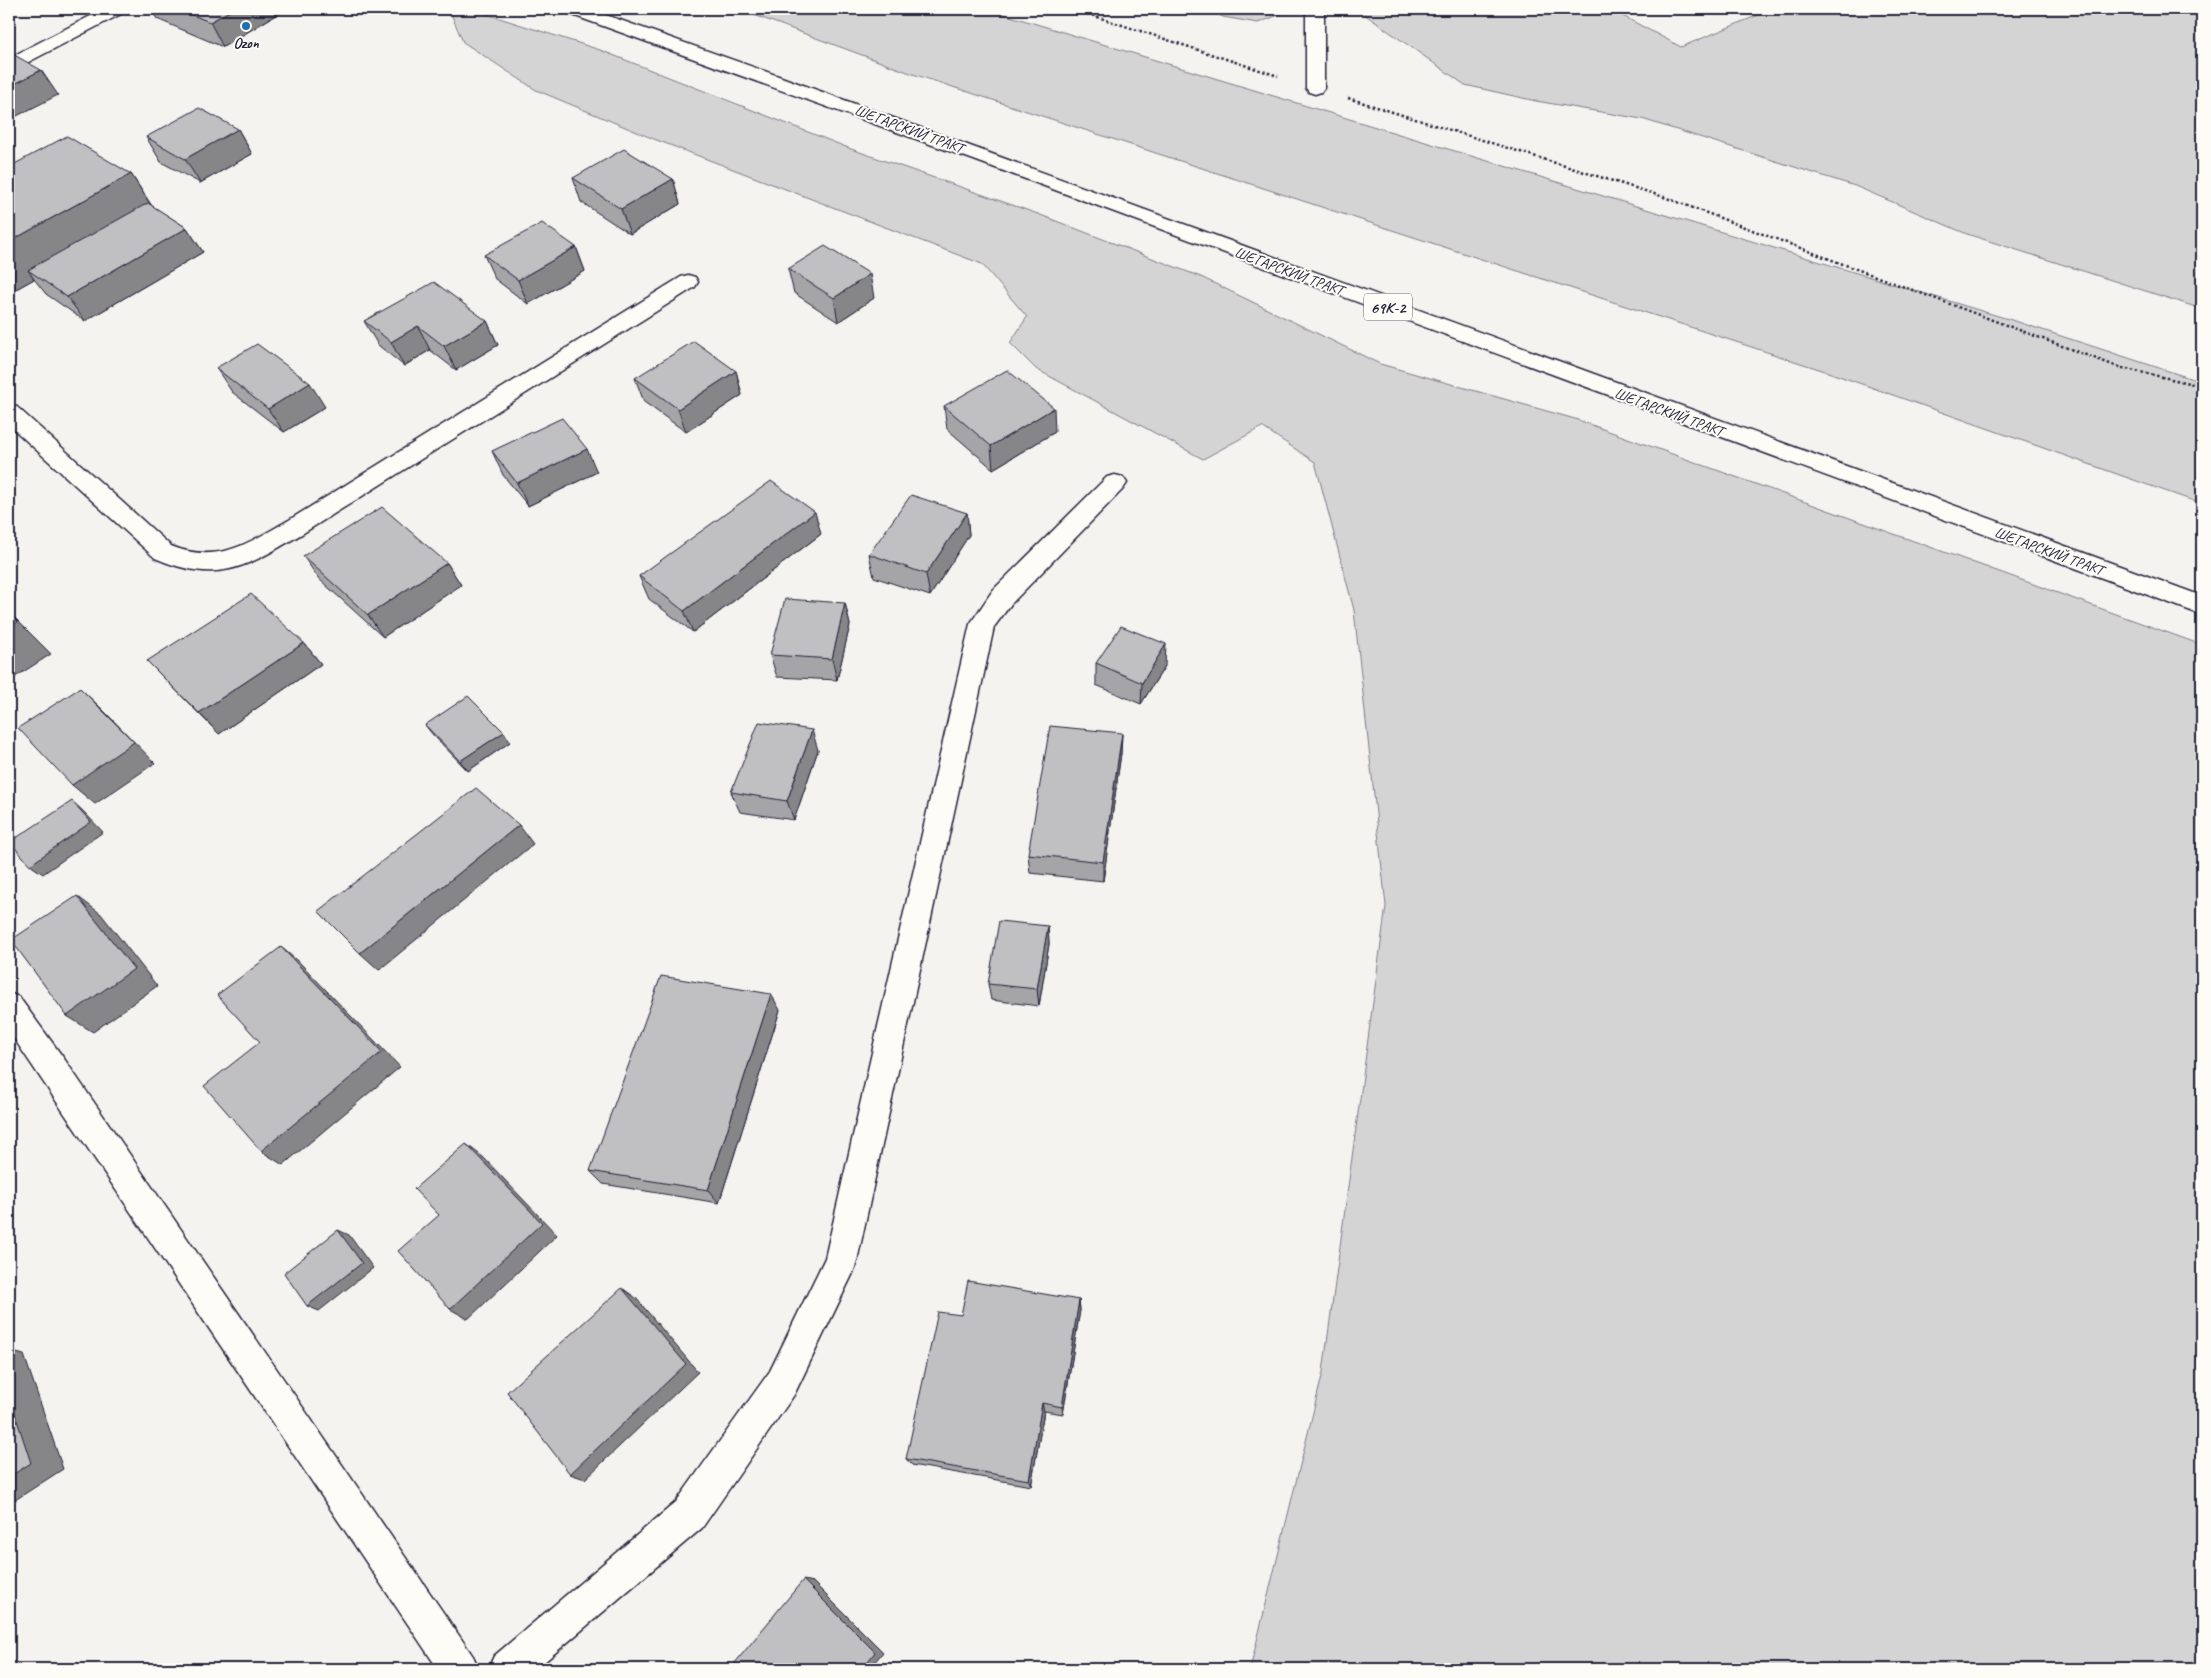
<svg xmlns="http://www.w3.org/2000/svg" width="2211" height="1678" font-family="Caveat,sans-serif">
  <rect width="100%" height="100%" fill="#f4f3ef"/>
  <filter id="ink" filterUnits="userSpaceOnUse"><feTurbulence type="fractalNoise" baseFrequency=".02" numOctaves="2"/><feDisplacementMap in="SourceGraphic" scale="10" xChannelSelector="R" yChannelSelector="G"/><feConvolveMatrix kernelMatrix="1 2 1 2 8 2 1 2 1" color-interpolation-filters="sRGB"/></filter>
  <g filter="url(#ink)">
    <g fill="#d5d4d5" stroke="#7c7b88">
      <path d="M 449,9 L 471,9 L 600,50 L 851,149 L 1038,214 L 1201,277 L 1380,364 L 1575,419 L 2202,645 L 2202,1669 L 1250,1669 L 1323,1372 L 1386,906 L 1354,610 L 1315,462 L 1262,427 L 1203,459 L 1036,369 L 1010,343 L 1027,317 L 982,264 L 654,139 L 536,90 L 463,42 Z"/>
      <path d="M 738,9 L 987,9 L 2018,322 L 2202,382 L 2202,504 L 1822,370 L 913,74 Z"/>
      <path d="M 1208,9 L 1294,9 L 1258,23 L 1223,17 Z"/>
      <path d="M 1362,9 L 1620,9 L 1621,15 L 1681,47 L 1773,9 L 2202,9 L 2202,309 L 1967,234 L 1855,186 L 1642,119 L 1536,101 L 1465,85 L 1364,14 Z"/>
    </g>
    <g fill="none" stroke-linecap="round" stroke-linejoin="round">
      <g stroke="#22223b" stroke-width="3">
        <g id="street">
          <path d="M 104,9 L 126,9 L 123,13 L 15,69 L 9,70 L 9,58 Z"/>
          <path d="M 1306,9 L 1324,9 L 1324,88 L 1321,92 L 1315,94 L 1309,92 L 1306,88 Z"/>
          <path d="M 688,275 L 695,277 L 698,282 L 695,287 L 305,532 C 248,566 220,586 155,558 L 9,425 L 9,404 L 17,407 L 171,546 C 219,565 248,543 289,520 L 681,277 Z"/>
          <path d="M 1115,475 L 1123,477 L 1127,483 L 1123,489 L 1011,604 L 994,627 L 857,1261 L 853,1273 L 794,1395 L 702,1528 L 536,1669 L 488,1669 L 494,1656 L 676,1502 L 770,1371 L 825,1258 L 970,624 L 993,590 L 1107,477 Z"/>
          <path d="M 9,993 L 19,997 L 65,1060 L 473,1656 L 479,1669 L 438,1669 L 9,1031 Z"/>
        </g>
      </g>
      <g stroke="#22223b" stroke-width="3">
        <path id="primary" d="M 564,9 L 589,9 L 784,78 L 2202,596 L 2202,615 L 974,160 L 567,13 Z"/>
      </g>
      <g stroke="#22223b" stroke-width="2.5" stroke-dasharray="2.5 2.5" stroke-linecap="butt">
        <path d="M 1073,9 L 1278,76"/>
        <path d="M 1348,98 L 1664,197 L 2118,367 L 2202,386"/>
      </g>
      <use href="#street" fill="#fdfcf7" fill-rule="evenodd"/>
      <use href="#primary" fill="#fdfcf7" fill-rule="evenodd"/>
    </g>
    <g fill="#a5a4a7" stroke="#22223b">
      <path d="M 151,9 L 277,9 L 279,13 L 223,47 L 157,19 Z"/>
      <path d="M 238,129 L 252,154 L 200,183 L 161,162 L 146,137 Z"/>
      <path d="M 9,167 L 131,174 L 152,206 L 187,228 L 203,252 L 85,321 L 46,294 L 34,279 L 9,293 Z"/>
      <path d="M 573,178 L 673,179 L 680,204 L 630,234 L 581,202 Z"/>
      <path d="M 576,247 L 585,271 L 528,304 L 495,279 L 484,255 Z"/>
      <path d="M 788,269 L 874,298 L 838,322 L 794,293 Z"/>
      <path d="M 364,321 L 487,321 L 498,345 L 456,370 L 430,350 L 404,366 L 378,345 Z"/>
      <path d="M 216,368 L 325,407 L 284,432 L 232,392 Z"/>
      <path d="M 736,371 L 742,395 L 686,432 L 644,402 L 635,378 Z"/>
      <path d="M 944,406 L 1055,432 L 993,469 L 947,429 Z"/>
      <path d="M 492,451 L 597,472 L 528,506 L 503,475 Z"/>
      <path d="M 967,513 L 969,535 L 930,596 L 874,577 L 869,554 Z"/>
      <path d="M 821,534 L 693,632 L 649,599 L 639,576 Z"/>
      <path d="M 303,556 L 447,563 L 461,585 L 383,637 L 319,579 Z"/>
      <path d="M 845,603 L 850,625 L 837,680 L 777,677 L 770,655 Z"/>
      <path d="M 304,643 L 321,664 L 219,734 L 147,661 Z"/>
      <path d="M 1096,663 L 1165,666 L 1141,704 L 1096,685 Z"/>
      <path d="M 425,725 L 510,742 L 468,771 L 433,735 Z"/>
      <path d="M 1122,733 L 1121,753 L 1103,881 L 1030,873 L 1028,854 Z"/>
      <path d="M 818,750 L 794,820 L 740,812 L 731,792 Z"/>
      <path d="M 1048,926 L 1049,944 L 1039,1006 L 991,1000 L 988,984 Z"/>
      <path d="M 780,1010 L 719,1203 L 603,1184 L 590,1171 Z"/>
      <path d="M 1079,1300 L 1080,1310 L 1063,1414 L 1044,1411 L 1031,1486 L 912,1465 L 906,1459 L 961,1315 Z"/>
    </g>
    <g fill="#868688" stroke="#22223b">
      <path d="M 233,9 L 277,9 L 279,13 L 223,47 L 210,22 Z"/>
      <path d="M 41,70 L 58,95 L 9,120 L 9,87 Z"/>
      <path d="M 238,129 L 252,154 L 200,183 L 185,159 Z"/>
      <path d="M 131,174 L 154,210 L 28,270 L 34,279 L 9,293 L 9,242 Z"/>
      <path d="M 673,179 L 680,204 L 630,234 L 621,209 Z"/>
      <path d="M 187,228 L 203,252 L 85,321 L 67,297 Z"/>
      <path d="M 576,247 L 585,271 L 528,304 L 518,280 Z"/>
      <path d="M 870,274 L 874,298 L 838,322 L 834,298 Z"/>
      <path d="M 487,321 L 498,345 L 456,370 L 444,346 Z"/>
      <path d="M 418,326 L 430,350 L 404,366 L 391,342 Z"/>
      <path d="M 736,371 L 742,395 L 686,432 L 678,409 Z"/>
      <path d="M 310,383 L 325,407 L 284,432 L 268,409 Z"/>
      <path d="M 1054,408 L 1055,432 L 993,469 L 991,446 Z"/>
      <path d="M 587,449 L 597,472 L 528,506 L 517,483 Z"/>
      <path d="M 815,512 L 821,534 L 693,632 L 684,611 Z"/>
      <path d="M 967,513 L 969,535 L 930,596 L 926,574 Z"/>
      <path d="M 447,563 L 461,585 L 383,637 L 368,615 Z"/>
      <path d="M 845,603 L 850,625 L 837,680 L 832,659 Z"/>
      <path d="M 9,612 L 51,654 L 9,681 Z"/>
      <path d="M 304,643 L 321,664 L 219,734 L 199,713 Z"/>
      <path d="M 1166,644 L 1165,666 L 1141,704 L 1142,683 Z"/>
      <path d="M 80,688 L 102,709 L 155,763 L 95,804 L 72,785 Z"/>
      <path d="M 812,730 L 818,750 L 794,820 L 787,801 Z"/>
      <path d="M 504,732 L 510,742 L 468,771 L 460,761 Z"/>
      <path d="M 1122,733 L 1121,753 L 1103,881 L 1103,862 Z"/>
      <path d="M 72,801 L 83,811 L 103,832 L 43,874 L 30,865 Z"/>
      <path d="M 519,825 L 533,844 L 379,970 L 360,953 Z"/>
      <path d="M 77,896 L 101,914 L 157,986 L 93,1032 L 67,1016 Z"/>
      <path d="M 1048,926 L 1049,944 L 1039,1006 L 1037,989 Z"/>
      <path d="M 281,947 L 301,964 L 400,1067 L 283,1165 L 261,1151 Z"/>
      <path d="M 771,994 L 780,1010 L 719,1203 L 708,1190 Z"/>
      <path d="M 466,1144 L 483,1157 L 557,1235 L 468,1319 L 450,1309 Z"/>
      <path d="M 338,1230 L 349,1235 L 373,1268 L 319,1311 L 307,1306 Z"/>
      <path d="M 622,1288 L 636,1298 L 698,1372 L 585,1479 L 570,1474 Z"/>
      <path d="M 1079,1300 L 1080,1310 L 1063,1414 L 1062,1407 Z"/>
      <path d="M 9,1351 L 24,1355 L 63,1469 L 9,1504 Z"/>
      <path d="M 1042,1403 L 1044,1411 L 1031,1486 L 1029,1480 Z"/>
      <path d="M 803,1580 L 813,1582 L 883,1652 L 869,1669 L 862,1669 Z"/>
      <path d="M 194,1664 L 195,1669 L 166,1669 L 164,1665 Z"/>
    </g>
    <g fill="#c0bfc2" stroke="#22223b">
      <path d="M 177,9 L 233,9 L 210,22 Z"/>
      <path d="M 9,52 L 41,70 L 9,87 Z"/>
      <path d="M 199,108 L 238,129 L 185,159 L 146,137 Z"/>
      <path d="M 67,136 L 131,174 L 9,242 L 9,167 Z"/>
      <path d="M 624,149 L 673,179 L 621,209 L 573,178 Z"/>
      <path d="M 148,203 L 187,228 L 67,297 L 28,270 Z"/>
      <path d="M 542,223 L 576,247 L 518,280 L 484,255 Z"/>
      <path d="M 825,246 L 870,274 L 834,298 L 788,269 Z"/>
      <path d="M 434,282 L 487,321 L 444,346 L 418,326 L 391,342 L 364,321 Z"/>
      <path d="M 694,341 L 736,371 L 678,409 L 635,378 Z"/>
      <path d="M 257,344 L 310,383 L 268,409 L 216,368 Z"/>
      <path d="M 1007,370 L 1054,408 L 991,446 L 944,406 Z"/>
      <path d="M 562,418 L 587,449 L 517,483 L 492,451 Z"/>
      <path d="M 771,481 L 815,512 L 684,611 L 639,576 Z"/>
      <path d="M 911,495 L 967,513 L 926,574 L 869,554 Z"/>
      <path d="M 382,507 L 447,563 L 368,615 L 303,556 Z"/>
      <path d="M 251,594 L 304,643 L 199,713 L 147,661 Z"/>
      <path d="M 785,599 L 845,603 L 832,659 L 770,655 Z"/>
      <path d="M 9,613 L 18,622 L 9,628 Z"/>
      <path d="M 1121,626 L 1166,644 L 1142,683 L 1096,663 Z"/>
      <path d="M 80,688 L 134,742 L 72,785 L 18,728 Z"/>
      <path d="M 468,696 L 504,732 L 460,761 L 425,725 Z"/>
      <path d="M 759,722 L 812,730 L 787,801 L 731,792 Z"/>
      <path d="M 1050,726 L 1122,733 L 1103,862 L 1028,854 Z"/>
      <path d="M 476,788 L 519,825 L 360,953 L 318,911 Z"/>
      <path d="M 72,801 L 91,822 L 30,865 L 10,842 Z"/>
      <path d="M 77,896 L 134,969 L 67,1016 L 11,940 Z"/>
      <path d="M 999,921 L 1048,926 L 1037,989 L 988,984 Z"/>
      <path d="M 281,947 L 382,1052 L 261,1151 L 204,1086 L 260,1042 L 217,995 Z"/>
      <path d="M 661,976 L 771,994 L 708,1190 L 590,1171 Z"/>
      <path d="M 466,1144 L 542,1223 L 450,1309 L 398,1251 L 439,1215 L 414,1189 Z"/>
      <path d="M 338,1230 L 362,1263 L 307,1306 L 284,1273 Z"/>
      <path d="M 968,1281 L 1079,1300 L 1062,1407 L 1042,1403 L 1029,1480 L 906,1459 L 938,1312 L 961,1315 Z"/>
      <path d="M 622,1288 L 686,1364 L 570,1474 L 507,1392 Z"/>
      <path d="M 9,1396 L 31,1463 L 9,1477 Z"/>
      <path d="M 803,1580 L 875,1652 L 862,1669 L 730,1669 Z"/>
      <path d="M 164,1665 L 166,1669 L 158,1669 Z"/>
    </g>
  </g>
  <circle fill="#1f6fb2" stroke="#fdfcf7" stroke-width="2" cx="246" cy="26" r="5"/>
  <g text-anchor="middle" stroke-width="4" stroke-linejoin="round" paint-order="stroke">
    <g font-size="15" font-weight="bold" fill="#22223b" stroke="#fdfcf7">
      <text x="246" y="48">Ozon</text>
    </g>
    <g font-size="15" fill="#22223b" stroke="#fdfcf7">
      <text transform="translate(909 129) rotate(20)" y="5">ШЕГАРСКИЙ ТРАКТ</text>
      <text transform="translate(1289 271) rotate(20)" y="5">ШЕГАРСКИЙ ТРАКТ</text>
      <text transform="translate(1669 412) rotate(20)" y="5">ШЕГАРСКИЙ ТРАКТ</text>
      <text transform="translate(2049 551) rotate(20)" y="5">ШЕГАРСКИЙ ТРАКТ</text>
    </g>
    <rect fill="#fdfcf7" stroke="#646373" stroke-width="1" x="1364" y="293.5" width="48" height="27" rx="4"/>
    <g font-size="16" font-weight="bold" fill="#22223b">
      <text x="1388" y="313">69К-2</text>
    </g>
  </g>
  <rect width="2211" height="1678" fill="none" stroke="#fdfcf7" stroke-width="30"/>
  <rect x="15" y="15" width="2181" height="1648" fill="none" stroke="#22223b" stroke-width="2" filter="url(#ink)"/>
</svg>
